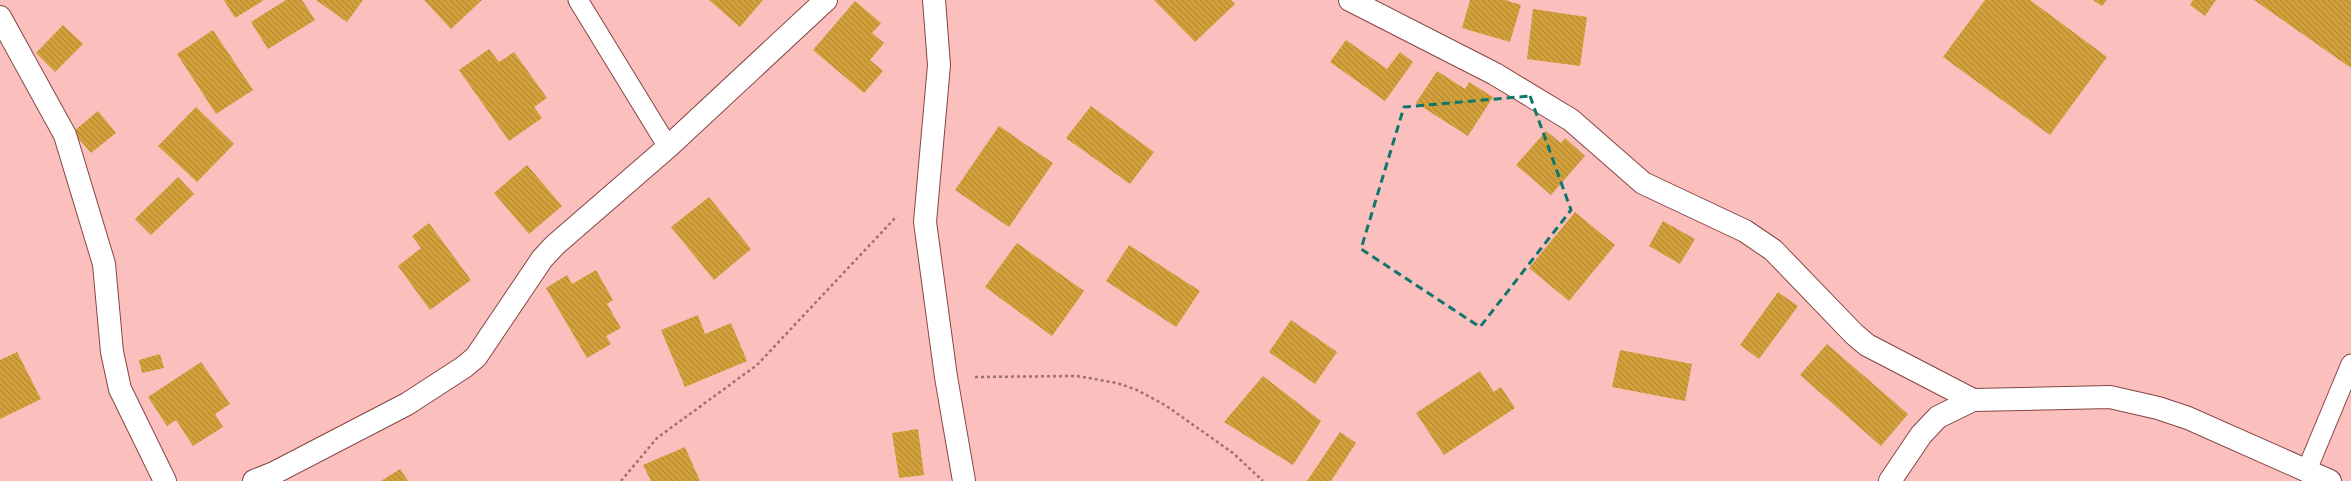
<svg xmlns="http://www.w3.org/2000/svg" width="2351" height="481" font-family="'Golos Text',sans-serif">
  <defs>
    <pattern id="building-back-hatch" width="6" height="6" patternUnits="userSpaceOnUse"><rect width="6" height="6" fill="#d1a03b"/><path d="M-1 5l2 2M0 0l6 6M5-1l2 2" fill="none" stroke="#ac8332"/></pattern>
  </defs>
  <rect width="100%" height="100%" fill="#fbc0bd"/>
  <g fill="url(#building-back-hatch)">
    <path d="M 224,0 L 264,0 L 235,18 Z"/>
    <path d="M 286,0 L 302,0 L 315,20 L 268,49 L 251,22 Z"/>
    <path d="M 316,0 L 363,0 L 347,22 Z"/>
    <path d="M 424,0 L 482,0 L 451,29 Z"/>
    <path d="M 709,0 L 763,0 L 740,27 Z"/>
    <path d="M 1154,0 L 1231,0 L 1235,4 L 1195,42 Z"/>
    <path d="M 1470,0 L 1505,0 L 1521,5 L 1510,42 L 1462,28 Z"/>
    <path d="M 1985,0 L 2030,0 L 2107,57 L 2050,135 L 1943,57 Z"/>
    <path d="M 2093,0 L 2107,0 L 2102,6 Z"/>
    <path d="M 2193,0 L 2216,0 L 2205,16 L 2190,5 Z"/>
    <path d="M 2254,0 L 2351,0 L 2351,68 Z"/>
    <path d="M 855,1 L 881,23 L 872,33 L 884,43 L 870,60 L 883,71 L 864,93 L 813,50 Z"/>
    <path d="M 1533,9 L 1587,17 L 1580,66 L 1527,59 Z"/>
    <path d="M 63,25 L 83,44 L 55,72 L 36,53 Z"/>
    <path d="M 213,30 L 253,90 L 216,114 L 177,54 Z"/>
    <path d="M 1346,40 L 1387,69 L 1400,52 L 1413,62 L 1385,101 L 1330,62 Z"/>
    <path d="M 489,49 L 499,62 L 514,52 L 547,98 L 534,107 L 542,118 L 509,141 L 459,70 Z"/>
    <path d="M 1437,71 L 1465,89 L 1469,82 L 1493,97 L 1468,136 L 1416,103 Z"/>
    <path d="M 1091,106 L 1154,152 L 1130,184 L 1066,138 Z"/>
    <path d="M 196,107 L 234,144 L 197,182 L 158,146 Z"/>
    <path d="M 98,111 L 116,133 L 91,153 L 73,132 Z"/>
    <path d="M 999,126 L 1053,163 L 1009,227 L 955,190 Z"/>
    <path d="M 1546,131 L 1561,143 L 1565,138 L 1585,156 L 1551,195 L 1516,165 Z"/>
    <path d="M 527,165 L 562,206 L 529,234 L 494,193 Z"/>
    <path d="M 178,177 L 194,194 L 151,235 L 135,219 Z"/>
    <path d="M 709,197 L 751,249 L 714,280 L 671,227 Z"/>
    <path d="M 1575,212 L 1615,245 L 1569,301 L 1529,268 Z"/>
    <path d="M 1663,221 L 1695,239 L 1680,264 L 1649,246 Z"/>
    <path d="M 429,223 L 471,280 L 430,310 L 398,266 L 421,248 L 412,236 Z"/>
    <path d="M 1017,243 L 1084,291 L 1052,336 L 985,287 Z"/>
    <path d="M 1129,245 L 1200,291 L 1176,327 L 1106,281 Z"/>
    <path d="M 596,270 L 613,300 L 607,304 L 621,328 L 606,336 L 611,344 L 587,358 L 546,288 L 567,275 L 572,284 Z"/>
    <path d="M 1778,292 L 1798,306 L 1759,359 L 1740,345 Z"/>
    <path d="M 698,315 L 705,334 L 731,323 L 747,361 L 685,387 L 661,330 Z"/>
    <path d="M 1291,320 L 1337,352 L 1315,384 L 1269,352 Z"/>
    <path d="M 1827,344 L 1908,414 L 1881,446 L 1800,375 Z"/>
    <path d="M 1620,350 L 1692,364 L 1685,401 L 1612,387 Z"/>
    <path d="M 17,352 L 41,399 L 0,419 L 0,360 Z"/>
    <path d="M 160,354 L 164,368 L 142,373 L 139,360 Z"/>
    <path d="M 201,362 L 230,404 L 215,414 L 223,427 L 193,446 L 176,420 L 167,426 L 148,397 Z"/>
    <path d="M 1480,371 L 1494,392 L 1501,387 L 1515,408 L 1444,455 L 1416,413 Z"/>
    <path d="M 1263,376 L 1321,421 L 1293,465 L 1224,422 Z"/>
    <path d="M 918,429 L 924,475 L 899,478 L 892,433 Z"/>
    <path d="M 1340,432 L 1356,443 L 1331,481 L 1307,481 Z"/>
    <path d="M 685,447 L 700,481 L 651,481 L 643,465 Z"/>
    <path d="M 400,469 L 408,481 L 381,481 Z"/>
  </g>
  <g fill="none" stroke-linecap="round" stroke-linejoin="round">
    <g stroke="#844645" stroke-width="21">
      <g id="service">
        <path d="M 578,0 L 668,147"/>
        <path d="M 2306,472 L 2351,364"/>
      </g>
    </g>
    <g stroke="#844645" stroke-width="24">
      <g id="minor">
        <path d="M 934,0 L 939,65 L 925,222 L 946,377 L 964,481"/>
        <path d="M 1350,0 L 1495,74 L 1571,120 L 1643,183 L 1745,231 L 1773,250 L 1854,334 L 1867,345 L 1973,400"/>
        <path d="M 0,17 L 65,135 L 104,264 L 112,352 L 120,389 L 165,481"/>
        <path d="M 254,481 L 274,473 L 407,404 L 464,367 L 476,357 L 542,259 L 555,245 L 668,147 L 826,0"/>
        <path d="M 1890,481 L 1921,435 L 1938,417 L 1973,400 L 2110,397 L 2158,408 L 2188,418 L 2330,481"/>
      </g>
    </g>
    <g stroke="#9c716f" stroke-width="2.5" stroke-dasharray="3 3" stroke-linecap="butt">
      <path d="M 975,377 L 1077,376 L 1117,383 L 1137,390 L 1165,405 L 1233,453 L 1263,481"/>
      <path d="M 621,481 L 657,438 L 757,365 L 897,216"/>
    </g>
    <use href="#service" stroke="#fff" stroke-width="19"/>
    <use href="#minor" stroke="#fff" stroke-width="22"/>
  </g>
  <path fill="none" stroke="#0f766e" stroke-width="3" stroke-dasharray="8 5" stroke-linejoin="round" d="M 1530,96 L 1571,210 L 1480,327 L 1361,249 L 1404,107 Z"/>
</svg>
